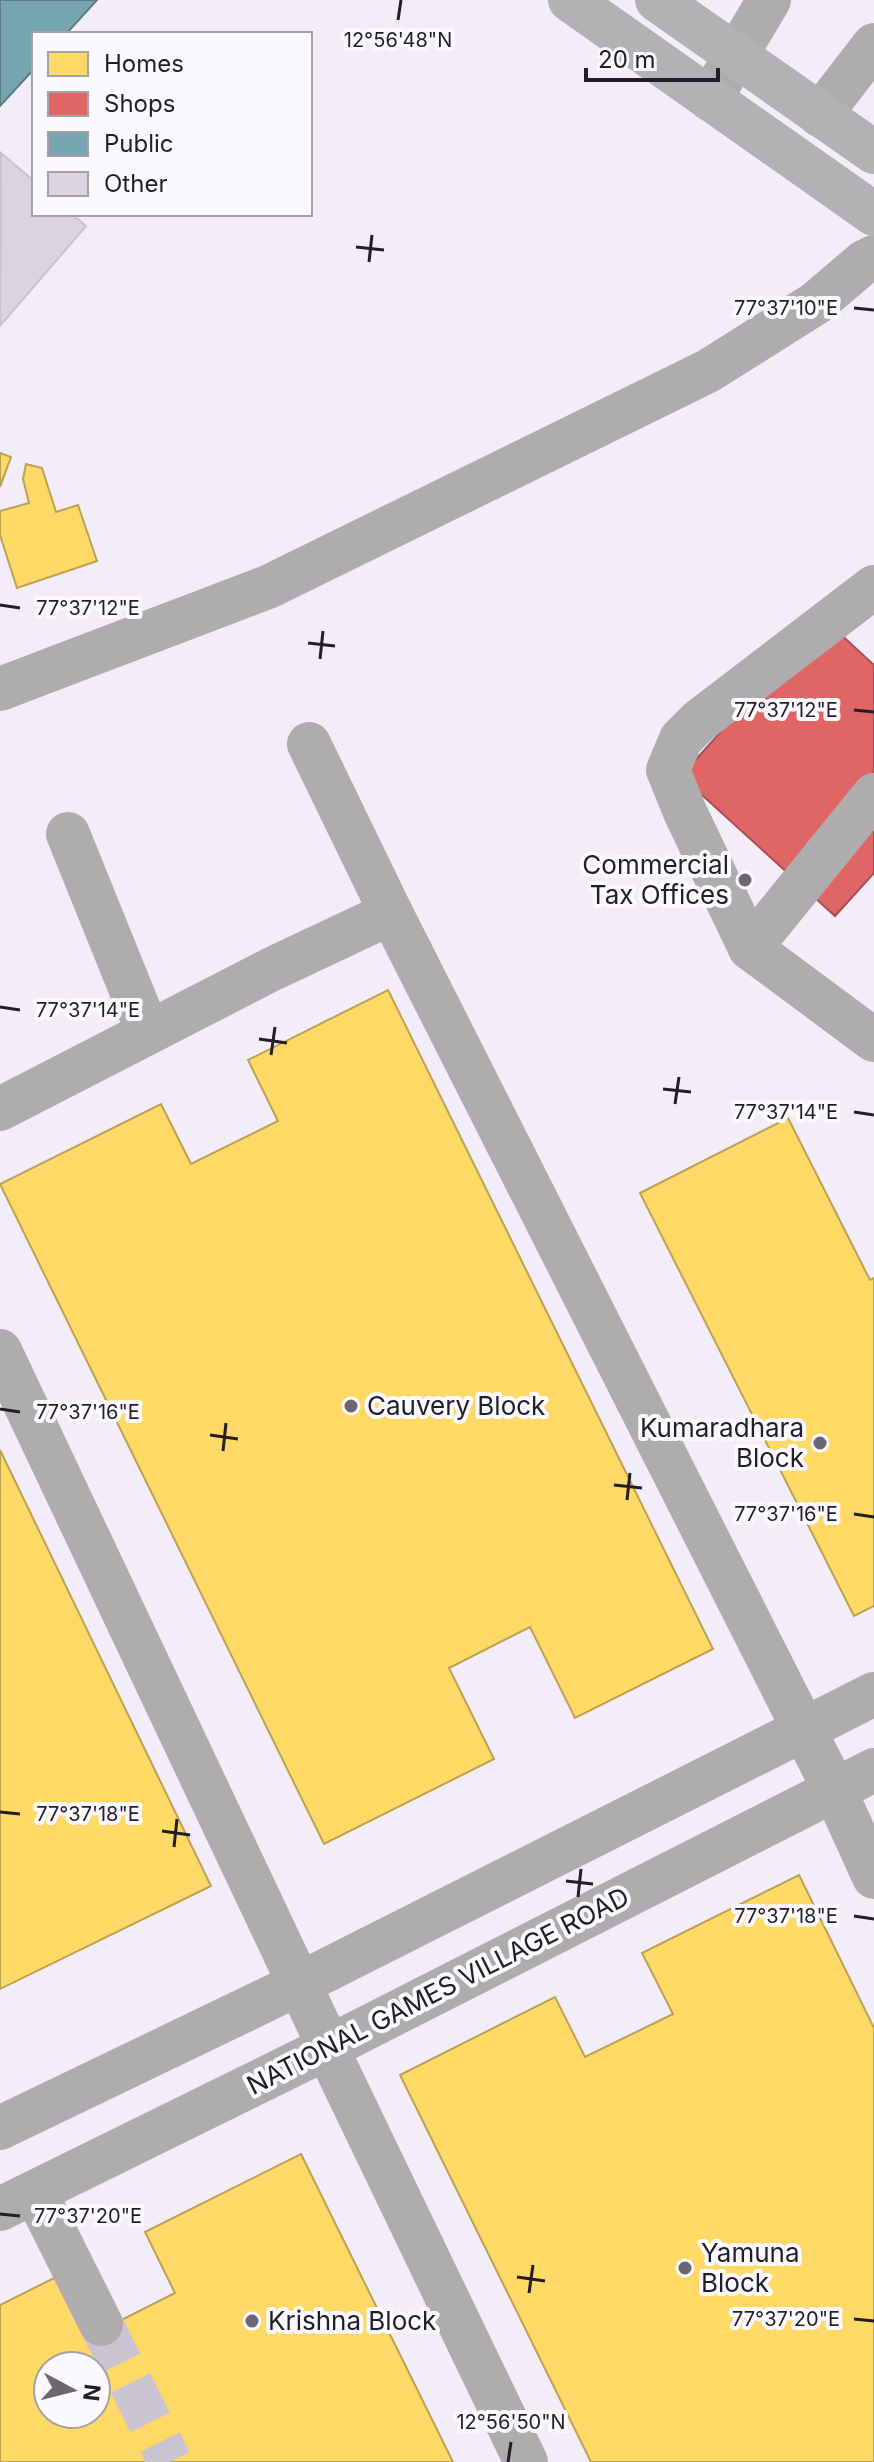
<svg xmlns="http://www.w3.org/2000/svg" width="874" height="2462" font-family="Inter,sans-serif">
  <rect width="100%" height="100%" fill="#f3edf9"/>
  <g fill="#ffd966" stroke="#bda153" stroke-width="2" fill-rule="evenodd">
    <path d="M 0,453 L 11,457 L 0,487 Z"/>
    <path d="M 26,464 L 42,468 L 56,512 L 78,505 L 97,561 L 17,588 L 0,535 L 0,511 L 29,503 L 23,479 Z"/>
    <path d="M 388,990 L 713,1649 L 575,1718 L 530,1627 L 449,1668 L 494,1759 L 324,1844 L 0,1184 L 161,1104 L 191,1164 L 278,1121 L 248,1060 Z"/>
    <path d="M 788,1118 L 870,1280 L 874,1278 L 874,1606 L 854,1616 L 640,1193 Z"/>
    <path d="M 0,1450 L 211,1886 L 0,1989 Z"/>
    <path d="M 799,1875 L 874,2028 L 874,2462 L 591,2462 L 400,2075 L 555,1997 L 585,2057 L 673,2014 L 642,1953 Z"/>
    <path d="M 301,2154 L 453,2462 L 0,2462 L 0,2305 L 58,2276 L 88,2337 L 175,2293 L 145,2232 ZM 48,2366 L 96,2366 L 96,2414 L 48,2414 Z"/>
  </g>
  <path fill="#e06666" stroke="#a75053" stroke-width="2" d="M 823,618 L 874,665 L 874,873 L 835,916 L 681,776 Z"/>
  <path fill="#76a5af" stroke="#5d7c86" stroke-width="2" d="M 0,0 L 97,0 L 66,34 L 34,34 L 34,69 L 0,106 Z"/>
  <path fill="#d9d4df" stroke="#c9c3ce" stroke-width="2" d="M 1,153 L 34,181 L 34,214 L 72,214 L 86,226 L 0,326 Z"/>
  <g fill="none" stroke-linecap="round" stroke-linejoin="round">
    <path stroke="#c9c4cf" stroke-width="44" stroke-dasharray="44 22" stroke-linecap="butt" d="M 101,2324 L 170,2462"/>
    <g stroke="#afacad" stroke-width="44">
      <path d="M 710,99 L 769,0"/>
      <path d="M 820,115 L 874,45"/>
      <path d="M 874,587 L 699,721 L 681,739 L 668,770 L 685,812 L 750,948 L 874,1040"/>
      <path d="M 0,689 L 268,587 L 708,371 L 816,303 L 864,262 L 874,257"/>
      <path d="M 309,744 L 391,913"/>
      <path d="M 68,834 L 148,1032"/>
      <path d="M 750,948 L 874,795"/>
      <path d="M 0,1109 L 272,969 L 391,913 L 834,1789 L 874,1877"/>
      <path d="M 0,1351 L 329,2047 L 333,2061 L 526,2462"/>
      <path d="M 0,2128 L 299,1984 L 874,1694"/>
      <path d="M 35,2192 L 101,2324"/>
      <path d="M 0,2209 L 329,2047 L 874,1770"/>
    </g>
    <g stroke="#b2b1b3" stroke-width="44">
      <path d="M 570,0 L 874,214"/>
      <path d="M 657,0 L 874,152"/>
    </g>
  </g>
  <path fill="none" stroke="#221e28" stroke-width="3" d="M 398,20 L 401,0M 356,247 L 384,250M 369,262 L 372,235M 854,308 L 874,310M 0,605 L 20,608M 308,643 L 335,646M 320,659 L 323,631M 854,710 L 874,712M 0,1007 L 20,1010M 259,1039 L 287,1043M 271,1055 L 275,1027M 663,1089 L 691,1092M 675,1104 L 679,1077M 854,1112 L 874,1115M 0,1409 L 20,1412M 210,1435 L 238,1439M 223,1451 L 226,1423M 614,1485 L 642,1488M 627,1500 L 630,1473M 854,1514 L 874,1517M 0,1812 L 20,1814M 162,1831 L 190,1835M 174,1847 L 177,1819M 566,1881 L 593,1884M 578,1897 L 581,1869M 854,1916 L 874,1919M 0,2214 L 20,2216M 517,2277 L 545,2281M 529,2293 L 533,2265M 854,2319 L 874,2321M 508,2462 L 511,2442"/>
  <g fill="#6b6671" stroke="#fbf9fe" stroke-width="3">
    <circle cx="745" cy="880" r="8"/>
    <circle cx="351" cy="1406" r="8"/>
    <circle cx="820" cy="1443" r="8"/>
    <circle cx="685" cy="2268" r="8"/>
    <circle cx="252" cy="2321" r="8"/>
  </g>
  <g text-anchor="middle" stroke-width="8" stroke-linejoin="round" paint-order="stroke">
    <g font-size="26" fill="#221e28" stroke="#fbf9fe" text-anchor="start">
      <text x="729" y="874" text-anchor="end">Commercial<tspan x="729" dy="30">Tax Offices</tspan></text>
      <text x="367" y="1415">Cauvery Block</text>
      <text x="804" y="1437" text-anchor="end">Kumaradhara<tspan x="804" dy="30">Block</tspan></text>
      <text x="701" y="2262">Yamuna<tspan x="701" dy="30">Block</tspan></text>
      <text x="268" y="2330">Krishna Block</text>
    </g>
    <g font-size="26" fill="#221e28" stroke="#fbf9fe">
      <text transform="translate(438 1991) rotate(-27)" y="9">NATIONAL GAMES VILLAGE ROAD</text>
    </g>
  </g>
  <g font-size="20" text-anchor="middle" fill="#221e28" stroke="#fbf9fe" stroke-width="8" stroke-linejoin="round" paint-order="stroke">
    <text x="398" y="47">12°56'48"N</text>
    <text x="786" y="315">77°37'10"E</text>
    <text x="88" y="615">77°37'12"E</text>
    <text x="786" y="717">77°37'12"E</text>
    <text x="88" y="1017">77°37'14"E</text>
    <text x="786" y="1119">77°37'14"E</text>
    <text x="88" y="1419">77°37'16"E</text>
    <text x="786" y="1521">77°37'16"E</text>
    <text x="88" y="1821">77°37'18"E</text>
    <text x="786" y="1923">77°37'18"E</text>
    <text x="88" y="2223">77°37'20"E</text>
    <text x="786" y="2326">77°37'20"E</text>
    <text x="511" y="2429">12°56'50"N</text>
  </g>
  <rect x="32" y="32" width="280" height="184" fill="#fbf9fe" stroke="#a4a1a8" stroke-width="2"/>
  <rect x="48" y="52" width="40" height="24" fill="#ffd966" stroke="#a4a1a8" stroke-width="2"/>
  <text x="104" y="72" font-size="24" fill="#221e28">Homes</text>
  <rect x="48" y="92" width="40" height="24" fill="#e06666" stroke="#a4a1a8" stroke-width="2"/>
  <text x="104" y="112" font-size="24" fill="#221e28">Shops</text>
  <rect x="48" y="132" width="40" height="24" fill="#76a5af" stroke="#a4a1a8" stroke-width="2"/>
  <text x="104" y="152" font-size="24" fill="#221e28">Public</text>
  <rect x="48" y="172" width="40" height="24" fill="#d9d4df" stroke="#a4a1a8" stroke-width="2"/>
  <text x="104" y="192" font-size="24" fill="#221e28">Other</text>
  <g transform="translate(72 2390) rotate(97)"><circle r="38" fill="#fbf9fe" stroke="#a4a1a8" stroke-width="2"/>
  <path d="M0-6L14 30L0 20L-14 30Z" fill="#6b6671"/>
  <text y="-12" font-size="22" font-weight="bold" text-anchor="middle" fill="#221e28">N</text>
  </g>
  <path d="M586 68v12h132v-12" fill="none" stroke="#221e28" stroke-width="4"/>
  <text x="598" y="68" font-size="24" fill="#221e28" stroke="#fbf9fe" stroke-width="6" paint-order="stroke">20 m</text>
</svg>
